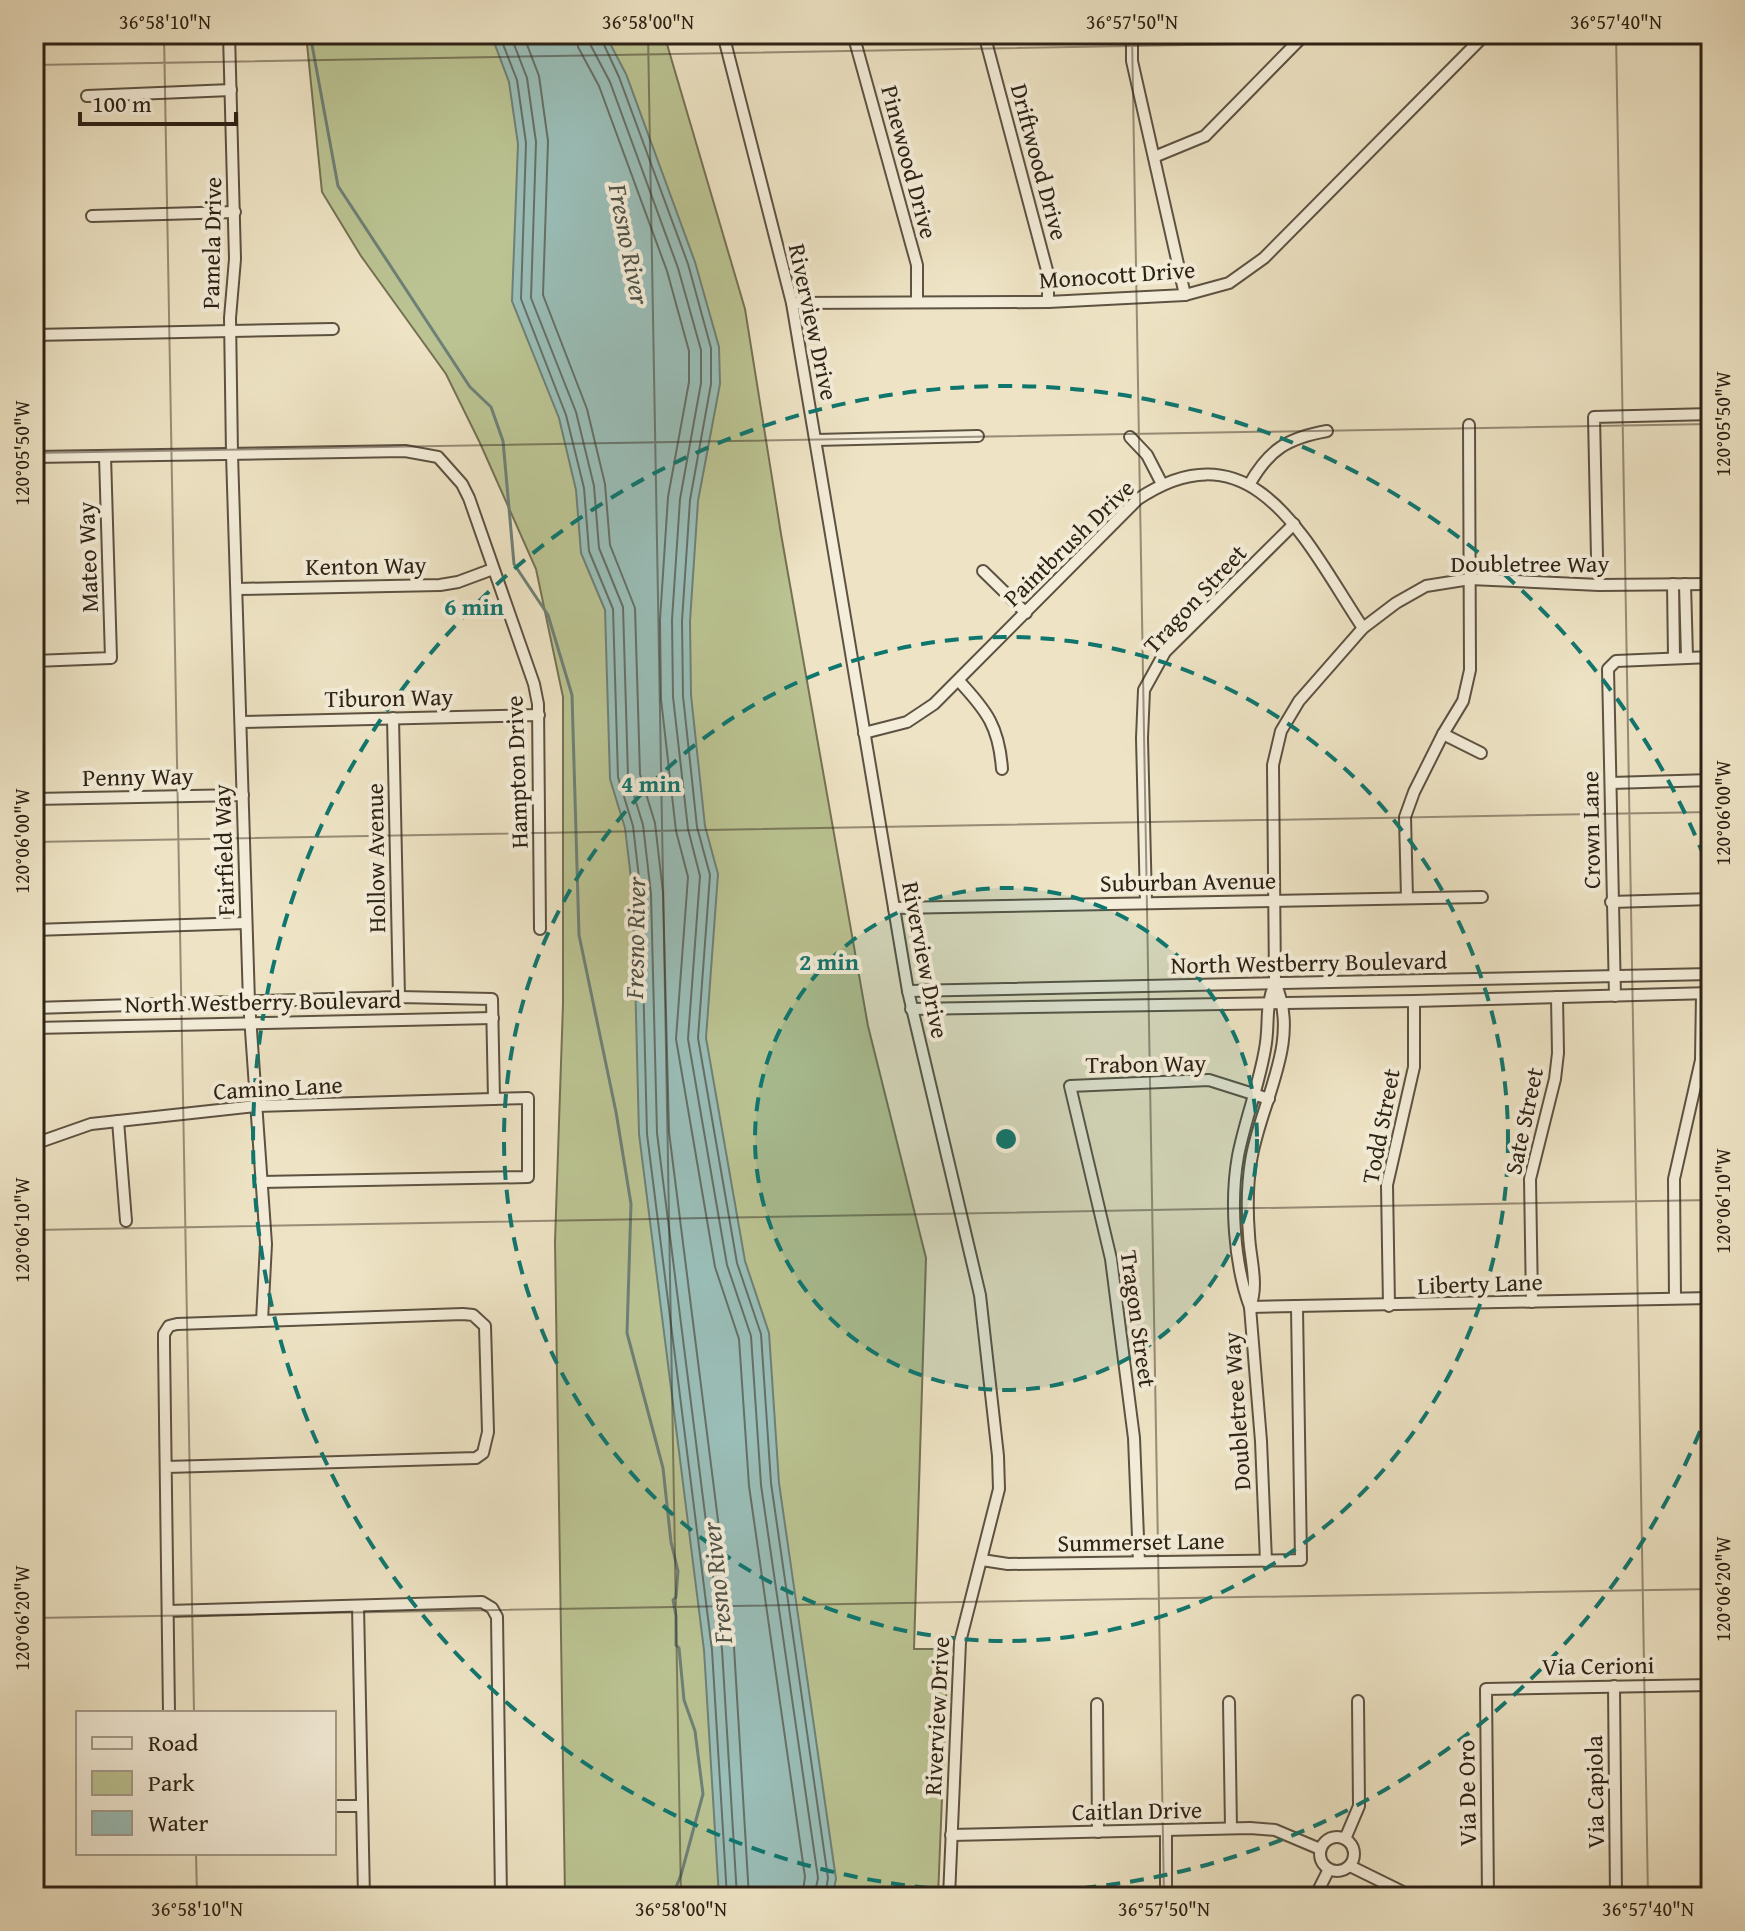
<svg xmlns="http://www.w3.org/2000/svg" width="1745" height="1931" font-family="'Gentium Book Plus',serif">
  <rect width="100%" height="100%" fill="#eee4c5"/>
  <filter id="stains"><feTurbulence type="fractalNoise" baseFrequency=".0025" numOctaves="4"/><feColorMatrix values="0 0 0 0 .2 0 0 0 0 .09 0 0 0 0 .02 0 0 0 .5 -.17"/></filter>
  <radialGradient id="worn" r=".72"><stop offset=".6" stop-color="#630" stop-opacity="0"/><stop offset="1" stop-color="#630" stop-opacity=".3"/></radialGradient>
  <path fill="#bbc392" stroke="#747254" stroke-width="2" d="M 306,34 L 664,34 L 745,309 L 781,534 L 868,1026 L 926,1258 L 914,1649 L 948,1649 L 938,1897 L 565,1897 L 555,1242 L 563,1004 L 563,697 L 536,569 L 480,443 L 446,374 L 361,256 L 322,192 Z"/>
  <path fill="#9abeb8" stroke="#6e8077" stroke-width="2" d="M 491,34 L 605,34 L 626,74 L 695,262 L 719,347 L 720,384 L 698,501 L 690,621 L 691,695 L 705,826 L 718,874 L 706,1038 L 745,1261 L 769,1333 L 779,1483 L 836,1879 L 832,1897 L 719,1897 L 704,1650 L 639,1134 L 633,895 L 625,828 L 610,779 L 605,610 L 581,553 L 576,490 L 559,418 L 512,301 L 518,144 L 509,82 Z"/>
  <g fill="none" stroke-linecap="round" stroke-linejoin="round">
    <g stroke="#647067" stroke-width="2">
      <path d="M 499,34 L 517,80 L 526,143 L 521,299 L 566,415 L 584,488 L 589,551 L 613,609 L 618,777 L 633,826 L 641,895 L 647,1134 L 712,1650 L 727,1897"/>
      <path d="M 510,34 L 527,78 L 536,142 L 531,298 L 576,412 L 594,486 L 599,548 L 623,607 L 628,776 L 643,825 L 651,894 L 657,1133 L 722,1649 L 737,1897"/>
      <path d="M 523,34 L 539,76 L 548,141 L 543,295 L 587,409 L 605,484 L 610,545 L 635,608 L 640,774 L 655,823 L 663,893 L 669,1132 L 734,1647 L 749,1897"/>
      <path d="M 577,34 L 578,47 L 599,86 L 667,271 L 689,351 L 689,382 L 668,497 L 660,620 L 661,699 L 676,831 L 688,877 L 676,1039 L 715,1267 L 739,1339 L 749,1486 L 805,1877 L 802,1897"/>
      <path d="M 589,34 L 590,44 L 610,82 L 678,268 L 701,350 L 701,383 L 680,499 L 672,620 L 673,697 L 688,829 L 700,876 L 688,1039 L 727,1265 L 751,1336 L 761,1485 L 818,1878 L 814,1897"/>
      <path d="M 599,34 L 619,77 L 688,264 L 711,348 L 711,384 L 690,500 L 682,621 L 683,696 L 697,827 L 710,875 L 698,1038 L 737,1263 L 761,1334 L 771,1483 L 828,1878 L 825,1897"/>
    </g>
    <path stroke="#6e8077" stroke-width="3" d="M 310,34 L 338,186 L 470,387 L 491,407 L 503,441 L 514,564 L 548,615 L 572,695 L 579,935 L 616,1112 L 631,1204 L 627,1333 L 663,1468 L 671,1542 L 678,1571 L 676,1597 L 673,1600 L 676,1616 L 676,1645 L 679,1648 L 684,1700 L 695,1731 L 703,1794 L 681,1875 L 672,1897"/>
    <g stroke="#5d5242" stroke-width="14">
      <g id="street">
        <path d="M 229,34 L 235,259 L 230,318 L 232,454 L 249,1002 L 266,1244 L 262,1321"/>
        <path d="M 723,34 L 792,303 L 908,991 L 980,1295 L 998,1456 L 999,1489 L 960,1642 L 949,1897"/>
        <path d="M 853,34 L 917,265 L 917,302"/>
        <path d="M 984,34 L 1048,274 L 1048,302"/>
        <path d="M 1132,34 L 1132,61 L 1185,295"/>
        <path d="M 87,96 L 231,90"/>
        <path d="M 1154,157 L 1205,136 L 1305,34"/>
        <path d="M 92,216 L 235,212"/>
        <path d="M 792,303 L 1048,302 L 1185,295 L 1229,283 L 1264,258 L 1486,34"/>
        <path d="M 34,335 L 333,329"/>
        <path d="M 1130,437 L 1147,455 L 1162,484"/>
        <path d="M 816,440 L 978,436"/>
        <path d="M 34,457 L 405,451 L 438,457 L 462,484 L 469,498 L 534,684 L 538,704 L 540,929"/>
        <path d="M 1249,485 C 1269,449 1288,438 1327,431"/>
        <path d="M 1597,557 L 1594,417 L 1711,414"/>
        <path d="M 983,571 L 1026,613"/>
        <path d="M 1673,584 L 1674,658"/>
        <path d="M 1685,584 L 1687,657"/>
        <path d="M 237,589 L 440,585 L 458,582 L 493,569"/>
        <path d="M 34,661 L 111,658 L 105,456"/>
        <path d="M 959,681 C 987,711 999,727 1002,769"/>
        <path d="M 393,718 L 399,997"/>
        <path d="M 241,722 L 539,715"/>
        <path d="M 864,733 L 907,722 L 934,704 L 1138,499 C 1255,421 1308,546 1363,628"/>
        <path d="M 1443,734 L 1481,753"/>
        <path d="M 1611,783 L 1711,780"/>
        <path d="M 34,799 L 243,795"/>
        <path d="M 1407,898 L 1405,817 L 1414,792 L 1443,734 L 1463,701 L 1470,670 L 1469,425"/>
        <path d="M 1146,902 L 1142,738 L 1144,690 L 1165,652 L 1294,524"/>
        <path d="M 1611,902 L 1711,899"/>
        <path d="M 894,908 L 1482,897"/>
        <path d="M 34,930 L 246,923"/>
        <path d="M 908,991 L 1711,974"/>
        <path d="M 1615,996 L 1608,669 L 1616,661 L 1711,657"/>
        <path d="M 34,1008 L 399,997 L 492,999 L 494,1099"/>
        <path d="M 911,1009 L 1414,1001 L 1711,993"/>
        <path d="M 34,1028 L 493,1018"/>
        <path d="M 118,1121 L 126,1221"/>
        <path d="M 34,1144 L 91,1124 L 256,1106 L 528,1098 L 528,1177 L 261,1182"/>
        <path d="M 1675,1298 L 1674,1179 L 1701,1060 L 1702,994"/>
        <path d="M 1532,1302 L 1530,1179 L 1555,1079 L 1558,1053 L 1557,997"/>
        <path d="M 1389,1306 L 1387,1185 L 1414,1067 L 1414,1001"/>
        <path d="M 1250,1307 L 1711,1298"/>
        <path d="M 1250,1307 C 1259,1284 1250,1259 1249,1235 C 1247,1210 1247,1186 1251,1161 C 1260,1103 1302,1041 1275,983"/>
        <path d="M 166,1467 L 476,1458 L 483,1453 L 488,1432 L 485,1326 L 473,1315 L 463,1314 L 177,1324 L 169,1326 L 164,1334 L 164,1345 L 169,1713"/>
        <path d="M 982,1560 L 1008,1564 L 1301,1560 L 1297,1308"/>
        <path d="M 1266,1561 L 1261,1441 L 1250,1307 C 1234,1264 1230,1201 1238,1156 C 1245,1120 1259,1085 1265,1049 C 1270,1023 1264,1009 1275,983 L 1273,765 L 1281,731 L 1299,701 L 1363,628 L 1396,603 L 1426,586 L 1470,579 L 1599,585 L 1711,584"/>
        <path d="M 1139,1562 L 1134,1438 L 1111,1259 L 1070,1086 L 1209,1080 L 1269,1099"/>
        <path d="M 358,1606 L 364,1897"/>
        <path d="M 168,1611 L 482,1602 L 492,1608 L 497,1617 L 501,1897"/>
        <path d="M 1614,1686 L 1616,1897"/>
        <path d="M 1229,1702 L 1231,1828"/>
        <path d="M 1097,1704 L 1098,1832"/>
        <path d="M 334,1806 L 362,1806"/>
        <path d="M 951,1835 L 1250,1828 L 1275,1830 L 1320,1849"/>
        <circle cx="1337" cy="1854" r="17"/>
        <path d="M 1345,1839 L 1359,1806 L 1358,1701"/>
        <path d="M 1350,1866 L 1413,1897"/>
        <path d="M 1166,1896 L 1166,1830"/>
        <path d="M 1315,1897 L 1329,1869"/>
        <path d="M 1488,1897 L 1486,1689 L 1711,1685"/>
      </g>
    </g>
    <use href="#street" stroke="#f4edd9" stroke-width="10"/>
  </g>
  <path fill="none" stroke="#2d2216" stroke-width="2" stroke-opacity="0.45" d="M 164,34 L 194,1713M 648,34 L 681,1897M 1132,34 L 1164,1897M 1616,34 L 1648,1897M 34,65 L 1711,36M 34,453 L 1711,424M 34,842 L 1711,812M 34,1230 L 1711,1200M 34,1618 L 1711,1589M 196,1853 L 197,1897"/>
  <circle cx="1006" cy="1139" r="251" fill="#0f766e" fill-opacity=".12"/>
  <g fill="none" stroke="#0f766e" stroke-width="4" stroke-dasharray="14 10">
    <circle cx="1006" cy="1139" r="251"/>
    <circle cx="1006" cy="1139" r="502"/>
    <path d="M1709 1409A753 753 0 1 1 1709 869"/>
  </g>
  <g text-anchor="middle" stroke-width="8" stroke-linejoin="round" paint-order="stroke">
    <g font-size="24" fill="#2d2216" stroke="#f4edd9">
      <text transform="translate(909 162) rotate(75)" y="8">Pinewood Drive</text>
      <text transform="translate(1039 162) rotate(75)" y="8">Driftwood Drive</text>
      <text transform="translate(212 243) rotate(-89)" y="8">Pamela Drive</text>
      <text transform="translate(1117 275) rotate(-4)" y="8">Monocott Drive</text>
      <text transform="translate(813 322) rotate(78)" y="8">Riverview Drive</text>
      <text transform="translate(1069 543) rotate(-44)" y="8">Paintbrush Drive</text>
      <text transform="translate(88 557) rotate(-92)" y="8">Mateo Way</text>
      <text x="1530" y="572">Doubletree Way</text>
      <text transform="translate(366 566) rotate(-1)" y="8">Kenton Way</text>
      <text transform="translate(1195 599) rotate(-47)" y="8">Tragon Street</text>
      <text transform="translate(389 698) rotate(-1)" y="8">Tiburon Way</text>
      <text transform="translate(517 772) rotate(-92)" y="8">Hampton Drive</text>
      <text transform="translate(138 777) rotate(-1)" y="8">Penny Way</text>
      <text transform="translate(1591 830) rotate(-91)" y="8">Crown Lane</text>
      <text transform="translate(224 850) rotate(-92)" y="8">Fairfield Way</text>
      <text transform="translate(376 858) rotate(-91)" y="8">Hollow Avenue</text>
      <text transform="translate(1188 882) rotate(-1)" y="8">Suburban Avenue</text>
      <text transform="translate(925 960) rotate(79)" y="8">Riverview Drive</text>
      <text transform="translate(1309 963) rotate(-1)" y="8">North Westberry Boulevard</text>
      <text transform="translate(263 1002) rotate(-1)" y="8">North Westberry Boulevard</text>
      <text transform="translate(1146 1064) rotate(-1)" y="8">Trabon Way</text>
      <text transform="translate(278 1088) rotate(-3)" y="8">Camino Lane</text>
      <text transform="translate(1524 1121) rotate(-78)" y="8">Sate Street</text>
      <text transform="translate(1381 1126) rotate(-79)" y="8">Todd Street</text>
      <text transform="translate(1480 1284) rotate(-2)" y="8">Liberty Lane</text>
      <text transform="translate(1138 1319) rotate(82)" y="8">Tragon Street</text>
      <text transform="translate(1237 1411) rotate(-94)" y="8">Doubletree Way</text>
      <text transform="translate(1141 1542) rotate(-1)" y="8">Summerset Lane</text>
      <text transform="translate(1598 1666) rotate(-1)" y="8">Via Cerioni</text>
      <text transform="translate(937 1716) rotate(-87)" y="8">Riverview Drive</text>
      <text transform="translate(1595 1792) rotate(-91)" y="8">Via Capiola</text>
      <text transform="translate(1467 1793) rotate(-91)" y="8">Via De Oro</text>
      <text transform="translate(1137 1811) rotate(-1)" y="8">Caitlan Drive</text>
    </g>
    <g font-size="26" font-style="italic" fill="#4e5147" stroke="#f4edd9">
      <text transform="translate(629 244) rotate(79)" y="9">Fresno River</text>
      <text transform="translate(635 938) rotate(-89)" y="9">Fresno River</text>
      <text transform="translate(717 1583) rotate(-96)" y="9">Fresno River</text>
    </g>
  </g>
  <circle cx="1006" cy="1139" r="12" fill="#0f766e" stroke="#f4edd9" stroke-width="4"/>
  <g font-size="24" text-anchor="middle" font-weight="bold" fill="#0f766e" stroke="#f4edd9" stroke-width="8" stroke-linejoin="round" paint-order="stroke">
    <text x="474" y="615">6 min</text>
    <text x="651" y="792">4 min</text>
    <text x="829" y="970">2 min</text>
  </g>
  <rect width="1745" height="1931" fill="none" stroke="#eee4c5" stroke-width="88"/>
  <rect x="76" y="1711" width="260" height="144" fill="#f4edd9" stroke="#a49c8b" stroke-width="2"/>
  <rect x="92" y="1737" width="40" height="12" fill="#f4edd9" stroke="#a49c8b" stroke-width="2"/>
  <text x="148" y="1751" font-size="24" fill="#2d2216">Road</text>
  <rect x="92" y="1771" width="40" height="24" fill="#bbc392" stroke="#a49c8b" stroke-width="2"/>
  <text x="148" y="1791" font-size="24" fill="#2d2216">Park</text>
  <rect x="92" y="1811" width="40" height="24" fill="#9abeb8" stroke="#a49c8b" stroke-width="2"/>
  <text x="148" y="1831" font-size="24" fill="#2d2216">Water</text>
  <path d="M80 112v12h156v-12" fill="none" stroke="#2d2216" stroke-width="4"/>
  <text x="92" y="112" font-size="24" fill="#2d2216" stroke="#f4edd9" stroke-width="6" paint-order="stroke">100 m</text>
  <rect x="44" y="44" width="1657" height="1843" fill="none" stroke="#2d2216" stroke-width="3"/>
  <g font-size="20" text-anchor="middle" fill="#2d2216">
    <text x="165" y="29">36°58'10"N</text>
    <text x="648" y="29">36°58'00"N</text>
    <text x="1132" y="29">36°57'50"N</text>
    <text x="1616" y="29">36°57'40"N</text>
    <text transform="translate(1723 424) rotate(-90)" y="7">120°05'50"W</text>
    <text transform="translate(22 453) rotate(-90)" y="7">120°05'50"W</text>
    <text transform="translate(1723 813) rotate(-90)" y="7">120°06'00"W</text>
    <text transform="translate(22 841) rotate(-90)" y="7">120°06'00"W</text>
    <text transform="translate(1723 1201) rotate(-90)" y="7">120°06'10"W</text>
    <text transform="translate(22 1230) rotate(-90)" y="7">120°06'10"W</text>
    <text transform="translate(1723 1589) rotate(-90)" y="7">120°06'20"W</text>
    <text transform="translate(22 1618) rotate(-90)" y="7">120°06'20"W</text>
    <text x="197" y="1916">36°58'10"N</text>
    <text x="681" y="1916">36°58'00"N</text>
    <text x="1164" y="1916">36°57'50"N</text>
    <text x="1648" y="1916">36°57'40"N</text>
  </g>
  <rect width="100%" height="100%" filter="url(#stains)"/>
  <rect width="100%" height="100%" fill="url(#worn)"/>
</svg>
